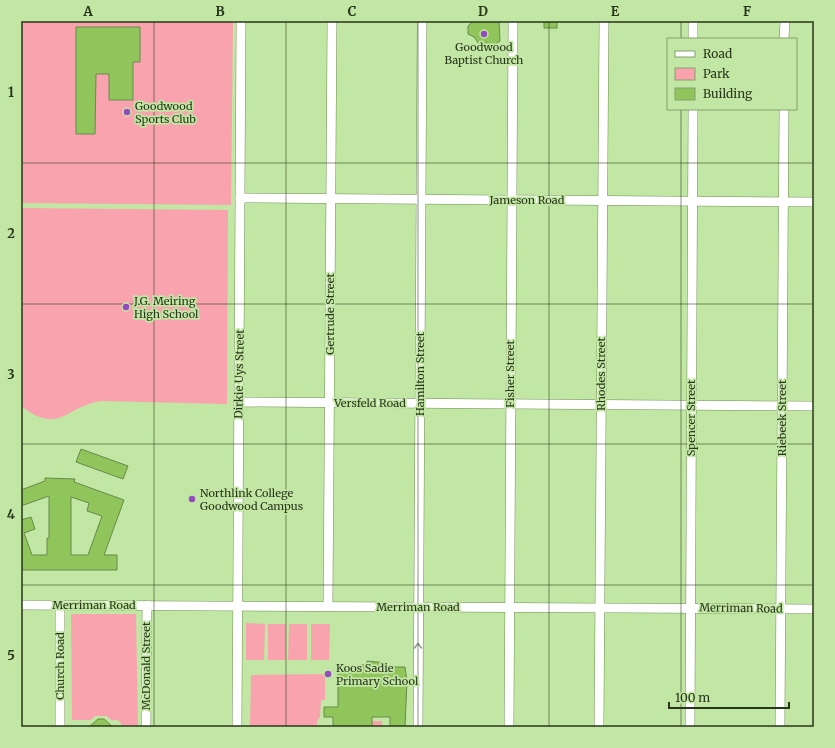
<svg xmlns="http://www.w3.org/2000/svg" width="835" height="748" font-family="Merriweather,serif">
  <rect width="100%" height="100%" fill="#c2e6a4"/>
  <g fill="#f9a3ae">
    <path d="M 21,21 L 233,21 L 231,205 L 21,203 Z"/>
    <path d="M 21,208 L 228,210 L 227,404 L 100,401 C 64,408 59,435 21,406 Z"/>
    <path d="M 71,614 L 136,614 L 138,727 L 124,727 L 118,720 L 111,720 L 107,716 L 95,716 L 91,720 L 72,720 Z"/>
    <path d="M 246,623 L 265,624 L 264,660 L 246,660 Z"/>
    <rect x="268" y="624" width="18" height="36"/>
    <path d="M 289,624 L 307,624 L 307,660 L 288,660 Z"/>
    <path d="M 311,624 L 330,624 L 329,660 L 311,660 Z"/>
    <path d="M 325,674 L 325,700 L 321,700 L 320,717 L 317,721 L 317,727 L 250,727 L 251,675 Z"/>
    <rect x="351" y="721" width="31" height="6"/>
  </g>
  <g fill="#90c55c" stroke="#69894b" fill-rule="evenodd">
    <path d="M 473,21 L 499,21 L 500,41 L 493,46 L 487,43 L 479,44 L 474,37 L 468,34 L 468,26 Z"/>
    <rect x="544" y="21" width="13" height="7"/>
    <path d="M 76,27 L 140,27 L 140,62 L 133,62 L 133,100 L 109,100 L 109,74 L 96,74 L 95,134 L 76,134 Z"/>
    <path d="M 81,449 L 128,466 L 123,479 L 76,462 Z"/>
    <path d="M 45,478 L 75,479 L 74,482 L 124,500 L 104,555 L 117,555 L 117,570 L 21,570 L 21,520 L 31,517 L 35,529 L 24,533 L 32,555 L 47,555 L 47,538 L 49,538 L 49,496 L 21,506 L 21,490 L 45,481 ZM 71,497 L 89,503 L 87,511 L 102,516 L 88,555 L 71,555 Z"/>
    <path d="M 367,661 L 387,663 L 387,667 L 405,667 L 407,681 L 405,727 L 390,727 L 390,717 L 372,717 L 372,727 L 333,727 L 333,717 L 324,717 L 324,707 L 338,707 L 338,666 L 361,667 L 361,665 L 367,665 Z"/>
    <path d="M 98,719 L 104,719 L 113,727 L 89,727 Z"/>
  </g>
  <g fill="none" stroke-linecap="round" stroke-linejoin="round">
    <g stroke="#6e8e50" stroke-width="10">
      <g id="minor">
        <path d="M 693,39 L 693,21"/>
        <path d="M 784,39 L 785,21"/>
        <path d="M 240,198 L 814,202"/>
        <path d="M 238,402 L 814,406"/>
        <path d="M 21,605 L 814,609"/>
        <path d="M 328,606 L 332,21"/>
        <path d="M 60,727 L 60,605"/>
        <path d="M 146,727 L 147,605"/>
        <path d="M 237,727 L 241,21"/>
        <path d="M 418,727 L 422,21"/>
        <path d="M 509,727 L 513,21"/>
        <path d="M 599,727 L 604,21"/>
        <path d="M 690,727 L 693,109"/>
        <path d="M 780,727 L 784,109"/>
      </g>
    </g>
    <use href="#minor" stroke="#fff" stroke-width="9"/>
  </g>
  <defs><path id="oneway-chevron" d="M-2-3.5L2.5 0L-2 3.5" fill="none" stroke-width="1.6" stroke-linecap="round" stroke-linejoin="round"/></defs>
  <use stroke="#949a8d" href="#oneway-chevron" transform="translate(418 646) rotate(-90)"/>
  <path fill="none" stroke="#28361b" stroke-width="1" stroke-opacity="0.55" d="M 154,21 L 154,727M 286,21 L 286,727M 418,21 L 418,727M 549,21 L 549,727M 681,21 L 681,39M 681,109 L 681,727M 21,163 L 814,163M 21,304 L 814,304M 21,444 L 814,444M 21,585 L 814,585"/>
  <g fill="#944bbe" stroke="#c2e6a4" stroke-width="1.5">
    <circle cx="484" cy="34" r="4"/>
    <circle cx="127" cy="112" r="4"/>
    <circle cx="126" cy="307" r="4"/>
    <circle cx="192" cy="499" r="4"/>
    <circle cx="328" cy="674" r="4"/>
  </g>
  <g text-anchor="middle" stroke-width="3.5" stroke-linejoin="round" paint-order="stroke">
    <g font-size="11" fill="#28361b" stroke="#c2e6a4" text-anchor="start">
      <text x="484" y="51" text-anchor="middle">Goodwood<tspan x="484" dy="13">Baptist Church</tspan></text>
      <text x="135" y="110">Goodwood<tspan x="135" dy="13">Sports Club</tspan></text>
      <text x="134" y="305">J.G. Meiring<tspan x="134" dy="13">High School</tspan></text>
      <text x="200" y="497">Northlink College<tspan x="200" dy="13">Goodwood Campus</tspan></text>
      <text x="336" y="672">Koos Sadie<tspan x="336" dy="13">Primary School</tspan></text>
    </g>
    <g font-size="11" fill="#28361b" stroke="#c2e6a4">
      <text x="527" y="204">Jameson Road</text>
      <text transform="translate(330 314) rotate(-90)" y="4">Gertrude Street</text>
      <text transform="translate(239 374) rotate(-89)" y="4">Dirkie Uys Street</text>
      <text transform="translate(420 374) rotate(-90)" y="4">Hamilton Street</text>
      <text transform="translate(510 374) rotate(-90)" y="4">Fisher Street</text>
      <text transform="translate(601 374) rotate(-90)" y="4">Rhodes Street</text>
      <text x="370" y="407">Versfeld Road</text>
      <text transform="translate(691 418) rotate(-90)" y="4">Spencer Street</text>
      <text transform="translate(782 418) rotate(-90)" y="4">Riebeek Street</text>
      <text x="94" y="609">Merriman Road</text>
      <text x="418" y="611">Merriman Road</text>
      <text transform="translate(741 608) rotate(1)" y="4">Merriman Road</text>
      <text transform="translate(60 666) rotate(-90)" y="4">Church Road</text>
      <text transform="translate(146 666) rotate(-90)" y="4">McDonald Street</text>
    </g>
  </g>
  <rect width="835" height="748" fill="none" stroke="#c2e6a4" stroke-width="44"/>
  <rect x="667" y="38" width="130" height="72" fill="#c2e6a4" stroke="#84a06d"/>
  <rect x="675" y="51" width="20" height="6" fill="#ffffff" stroke="#84a06d"/>
  <text x="703" y="58" font-size="12" fill="#28361b">Road</text>
  <rect x="675" y="68" width="20" height="12" fill="#f9a3ae" stroke="#84a06d"/>
  <text x="703" y="78" font-size="12" fill="#28361b">Park</text>
  <rect x="675" y="88" width="20" height="12" fill="#90c55c" stroke="#84a06d"/>
  <text x="703" y="98" font-size="12" fill="#28361b">Building</text>
  <path d="M669 702v6h120v-6" fill="none" stroke="#28361b" stroke-width="2"/>
  <text x="675" y="702" font-size="12" fill="#28361b" stroke="#c2e6a4" stroke-width="3" paint-order="stroke">100 m</text>
  <rect x="22" y="22" width="791" height="704" fill="none" stroke="#28361b" stroke-width="1.5"/>
  <g font-size="13" text-anchor="middle" font-weight="bold" fill="#28361b">
    <text x="88" y="16">A</text>
    <text x="220" y="16">B</text>
    <text x="352" y="16">C</text>
    <text x="483" y="16">D</text>
    <text x="615" y="16">E</text>
    <text x="747" y="16">F</text>
    <text x="11" y="97">1</text>
    <text x="11" y="238">2</text>
    <text x="11" y="379">3</text>
    <text x="11" y="519">4</text>
    <text x="11" y="660">5</text>
  </g>
</svg>
